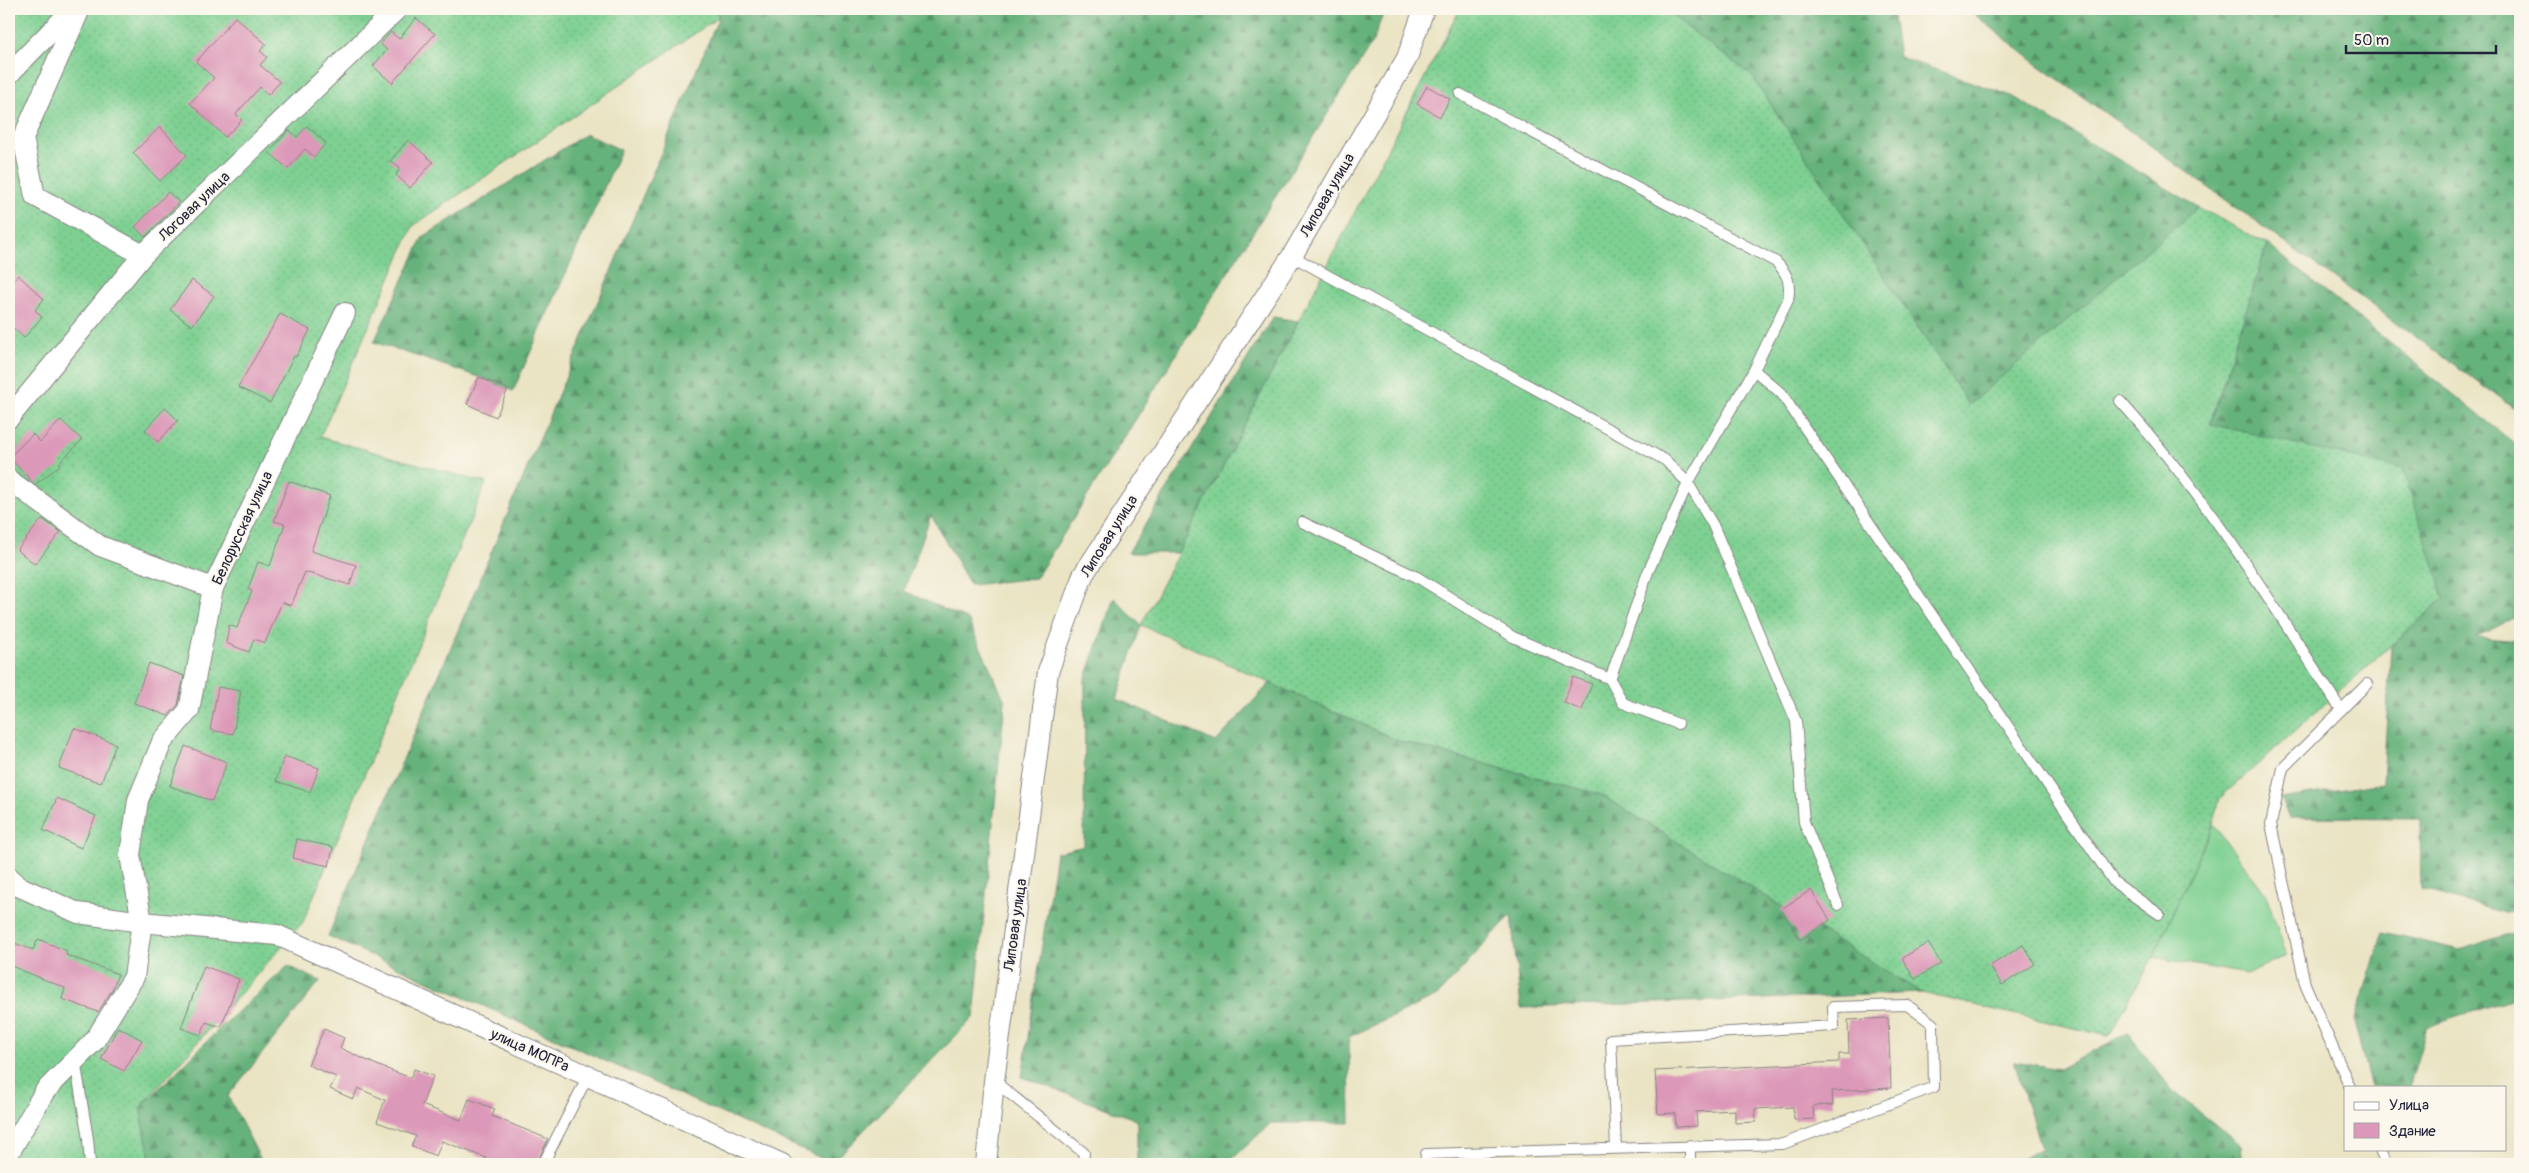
<svg xmlns="http://www.w3.org/2000/svg" width="2529" height="1173" font-family="Pangolin,sans-serif">
  <defs>
    <pattern id="forest-firs" width="22" height="20" patternUnits="userSpaceOnUse" patternTransform="scale(1.25)"><rect width="22" height="20" fill="#66b27c"/><path d="M5 1l3.5 6h-7zM16 11l3.5 6h-7z" fill="#549067"/></pattern>
    <pattern id="garden-dots" width="8" height="8" patternUnits="userSpaceOnUse" patternTransform="scale(1.25)"><rect width="8" height="8" fill="#7ed092"/><path d="M2 2h.1M6 6h.1" fill="none" stroke="#6db27f" stroke-width="1.8" stroke-linecap="round"/></pattern>
  </defs>
  <rect width="100%" height="100%" fill="#fbf7ec"/>
  <filter id="ink" filterUnits="userSpaceOnUse"><feTurbulence type="fractalNoise" baseFrequency=".02" numOctaves="2"/><feDisplacementMap in="SourceGraphic" scale="10" xChannelSelector="R" yChannelSelector="G"/><feConvolveMatrix kernelMatrix="1 2 1 2 8 2 1 2 1" color-interpolation-filters="sRGB"/></filter>
  <filter id="wash" filterUnits="userSpaceOnUse"><feTurbulence type="fractalNoise" baseFrequency=".0096" numOctaves="4" result="noise"/><feDisplacementMap in="SourceGraphic" scale="20" xChannelSelector="R" yChannelSelector="G"/><feGaussianBlur stdDeviation="1.12" result="paint"/><feColorMatrix in="noise" values="0 0 0 0 0 0 0 0 0 0 0 0 0 0 0 0 0 1.4 0 .05"/><feComposite in="paint" operator="in"/></filter>
  <g filter="url(#wash)">
    <rect width="100%" height="100%" fill="#eae4c4"/>
    <path fill="#7ed092" stroke="#507966" d="M 2213,824 L 2265,893 L 2287,955 L 2246,974 L 2153,957 Z"/>
    <g fill="url(#forest-firs)" stroke="#446a5c">
      <path d="M 715,9 L 1385,9 L 1372,43 L 1036,578 L 970,585 L 931,515 L 904,591 L 968,620 L 1005,701 L 974,1017 L 832,1163 L 328,936 L 719,17 Z"/>
      <path d="M 1663,9 L 1892,9 L 1899,57 L 2012,96 L 2198,207 L 1969,405 L 1752,76 Z"/>
      <path d="M 1968,9 L 2520,9 L 2520,412 L 2033,61 Z"/>
      <path d="M 586,134 L 621,150 L 513,391 L 479,377 L 374,342 L 423,237 Z"/>
      <path d="M 2267,244 L 2520,448 L 2520,615 L 2476,637 L 2520,641 L 2520,833 L 2510,838 L 2520,842 L 2520,909 L 2505,913 L 2421,889 L 2420,818 L 2289,817 L 2280,799 L 2383,783 L 2391,646 L 2444,598 L 2210,425 Z"/>
      <path d="M 1273,317 L 1298,321 L 1179,553 L 1128,553 Z"/>
      <path d="M 1114,598 L 1141,625 L 1117,699 L 1216,742 L 1270,683 L 1402,742 L 1600,794 L 1922,993 L 1521,1008 L 1511,915 L 1437,996 L 1349,1037 L 1350,1123 L 1271,1123 L 1227,1164 L 1137,1164 L 1137,1120 L 1022,1077 L 1056,853 L 1084,846 L 1085,680 Z"/>
      <path d="M 2520,930 L 2520,996 L 2427,1027 L 2409,1087 L 2371,1087 L 2354,1022 L 2383,932 L 2460,950 Z"/>
      <path d="M 288,966 L 320,981 L 228,1096 L 263,1164 L 151,1164 L 140,1108 L 221,1027 Z"/>
      <path d="M 2128,1033 L 2172,1090 L 2241,1145 L 2243,1164 L 2013,1164 L 2041,1148 L 2014,1061 L 2059,1069 Z"/>
    </g>
    <g fill="url(#garden-dots)" stroke="#507966">
      <path d="M 9,9 L 715,9 L 719,17 L 413,226 L 320,437 L 486,483 L 303,922 L 140,1108 L 151,1164 L 9,1164 Z"/>
      <path d="M 1460,9 L 1663,9 L 1752,76 L 1969,405 L 2198,207 L 2267,244 L 2210,424 L 2403,469 L 2444,598 L 2220,798 L 2213,824 L 2153,957 L 2109,1036 L 1922,993 L 1600,794 L 1402,742 L 1141,625 Z"/>
    </g>
    <g id="blocks">
      <g fill="#dc98b8">
        <path d="M 235,17 L 266,44 L 260,51 L 267,57 L 260,65 L 280,82 L 268,95 L 260,87 L 236,114 L 242,120 L 225,137 L 190,103 L 214,78 L 196,62 Z"/>
        <path d="M 416,18 L 435,34 L 392,83 L 373,66 L 387,50 L 380,44 L 391,32 L 399,39 Z"/>
        <path d="M 1427,86 L 1450,99 L 1440,117 L 1417,104 Z"/>
        <path d="M 307,126 L 326,143 L 314,157 L 305,149 L 288,169 L 269,152 L 289,130 L 297,137 Z"/>
        <path d="M 160,127 L 187,155 L 160,181 L 133,153 Z"/>
        <path d="M 408,140 L 433,162 L 410,188 L 396,175 L 400,167 L 390,161 Z"/>
        <path d="M 168,192 L 179,202 L 145,237 L 135,227 Z"/>
        <path d="M 18,275 L 44,299 L 35,310 L 42,317 L 24,338 L 9,324 L 9,286 Z"/>
        <path d="M 192,280 L 214,296 L 192,326 L 170,310 Z"/>
        <path d="M 280,314 L 310,330 L 296,357 L 294,356 L 270,403 L 238,387 Z"/>
        <path d="M 479,377 L 508,389 L 496,417 L 467,404 Z"/>
        <path d="M 165,408 L 178,420 L 158,442 L 145,430 Z"/>
        <path d="M 61,420 L 82,440 L 59,463 L 60,465 L 35,485 L 9,457 L 33,434 L 40,442 Z"/>
        <path d="M 289,481 L 330,496 L 311,551 L 356,565 L 350,585 L 305,572 L 291,606 L 282,602 L 265,643 L 254,639 L 249,652 L 226,643 L 229,625 L 237,628 L 252,591 L 248,589 L 258,562 L 270,566 L 285,524 L 274,521 Z"/>
        <path d="M 42,519 L 61,532 L 35,564 L 17,550 Z"/>
        <path d="M 149,663 L 184,676 L 178,705 L 168,716 L 134,703 Z"/>
        <path d="M 1573,677 L 1592,684 L 1582,710 L 1564,703 Z"/>
        <path d="M 218,687 L 241,691 L 233,734 L 210,730 Z"/>
        <path d="M 74,728 L 116,744 L 101,783 L 59,768 Z"/>
        <path d="M 185,746 L 227,762 L 212,801 L 170,786 Z"/>
        <path d="M 284,756 L 319,768 L 310,792 L 276,781 Z"/>
        <path d="M 57,798 L 96,816 L 81,848 L 43,830 Z"/>
        <path d="M 297,839 L 333,847 L 329,866 L 293,858 Z"/>
        <path d="M 1811,890 L 1830,920 L 1800,940 L 1781,909 Z"/>
        <path d="M 38,939 L 67,951 L 66,955 L 118,974 L 112,990 L 98,1012 L 62,999 L 65,988 L 9,965 L 9,941 L 33,950 Z"/>
        <path d="M 1928,943 L 1941,963 L 1915,979 L 1902,958 Z"/>
        <path d="M 2023,945 L 2035,964 L 2002,985 L 1990,966 Z"/>
        <path d="M 204,966 L 239,979 L 221,1027 L 206,1022 L 201,1035 L 181,1028 Z"/>
        <path d="M 1888,1018 L 1891,1088 L 1832,1091 L 1833,1105 L 1813,1106 L 1814,1119 L 1794,1120 L 1793,1107 L 1755,1109 L 1756,1122 L 1735,1123 L 1735,1110 L 1696,1112 L 1697,1126 L 1676,1127 L 1675,1113 L 1658,1114 L 1655,1071 L 1839,1062 L 1839,1054 L 1849,1054 L 1848,1020 Z"/>
        <path d="M 118,1027 L 142,1040 L 124,1071 L 101,1059 Z"/>
        <path d="M 324,1029 L 344,1038 L 340,1048 L 379,1066 L 411,1078 L 414,1069 L 433,1076 L 422,1105 L 461,1120 L 469,1099 L 495,1109 L 492,1116 L 548,1139 L 536,1164 L 484,1164 L 486,1158 L 442,1141 L 436,1156 L 411,1146 L 416,1136 L 377,1122 L 385,1100 L 358,1088 L 353,1099 L 330,1089 L 336,1077 L 308,1065 Z"/>
      </g>
    </g>
  </g>
  <g filter="url(#ink)">
    <use href="#blocks" fill-opacity="0" stroke="#868380" stroke-width="1"/>
    <g fill="none" stroke-linecap="round" stroke-linejoin="round">
      <g stroke="#868380" stroke-width="12">
        <g id="service">
          <path d="M 1292,256 L 1665,460 L 1688,483 L 1713,525 L 1796,721 L 1804,822 L 1838,905"/>
          <path d="M 1754,370 L 1781,393 L 2114,882 L 2159,914"/>
          <path d="M 2120,401 C 2205,495 2273,604 2341,710 L 2283,768 L 2271,824 L 2305,984 L 2350,1087"/>
          <path d="M 1302,522 L 1417,577 L 1513,637 L 1610,679 L 1648,572 L 1688,483 L 1754,370 L 1788,300 C 1791,283 1788,274 1776,262 L 1460,94"/>
          <path d="M 1610,679 L 1623,703 L 1678,724"/>
          <path d="M 2341,710 L 2367,684"/>
          <path d="M 75,1060 L 88,1139 L 90,1164"/>
          <path d="M 994,1081 L 1084,1153 L 1083,1164"/>
          <path d="M 1690,1145 L 1690,1164"/>
          <path d="M 2379,1149 L 2386,1164"/>
          <path d="M 543,1164 L 588,1076"/>
          <path d="M 1425,1164 L 1426,1154 L 1783,1144 L 1934,1087 L 1933,1024 L 1907,1005 L 1833,1007 L 1834,1026 L 1611,1039 L 1616,1148"/>
        </g>
      </g>
      <g stroke="#868380" stroke-width="22">
        <g id="minor">
          <path d="M 80,9 L 23,138 L 35,196 L 143,255"/>
          <path d="M 9,74 L 73,9"/>
          <path d="M 9,418 L 143,255 L 397,9"/>
          <path d="M 9,480 L 100,546 L 213,588"/>
          <path d="M 9,877 L 18,886 L 78,913 L 142,922 L 277,935 L 782,1164"/>
          <path d="M 9,1153 L 45,1091 L 95,1040 L 134,977 L 142,922 L 130,855 L 138,800 L 162,742 L 189,710 L 213,588 L 345,313"/>
          <path d="M 986,1164 L 994,1081 L 1048,672 L 1083,575 L 1292,256 L 1407,58 L 1424,9"/>
        </g>
      </g>
      <use href="#service" stroke="#fff" stroke-width="10"/>
      <use href="#minor" stroke="#fff" stroke-width="20"/>
    </g>
  </g>
  <g text-anchor="middle" stroke-width="4" stroke-linejoin="round" paint-order="stroke">
    <g font-size="15" fill="#22223b" stroke="#fbf7ec">
      <text transform="translate(1327 195) rotate(-60)" y="5">Липовая улица</text>
      <text transform="translate(194 206) rotate(-44)" y="5">Логовая улица</text>
      <text transform="translate(242 528) rotate(-65)" y="5">Белорусская улица</text>
      <text transform="translate(1109 536) rotate(-58)" y="5">Липовая улица</text>
      <text transform="translate(1015 925) rotate(-82)" y="5">Липовая улица</text>
      <text transform="translate(530 1050) rotate(24)" y="5">улица МОПРа</text>
    </g>
  </g>
  <rect width="2529" height="1173" fill="none" stroke="#fbf7ec" stroke-width="30"/>
  <rect x="2344" y="1086" width="162" height="65" fill="#fbf7ec" stroke="#a4a2a5"/>
  <rect x="2354" y="1102" width="25" height="8" fill="#ffffff" stroke="#a4a2a5"/>
  <text x="2389" y="1110" font-size="15" fill="#22223b">Улица</text>
  <rect x="2354" y="1123" width="25" height="15" fill="#dc98b8" stroke="#a4a2a5"/>
  <text x="2389" y="1136" font-size="15" fill="#22223b">Здание</text>
  <path d="M2346 45v8h150v-8" fill="none" stroke="#22223b" stroke-width="2.5"/>
  <text x="2354" y="45" font-size="15" fill="#22223b" stroke="#fbf7ec" stroke-width="4" paint-order="stroke">50 m</text>
</svg>
